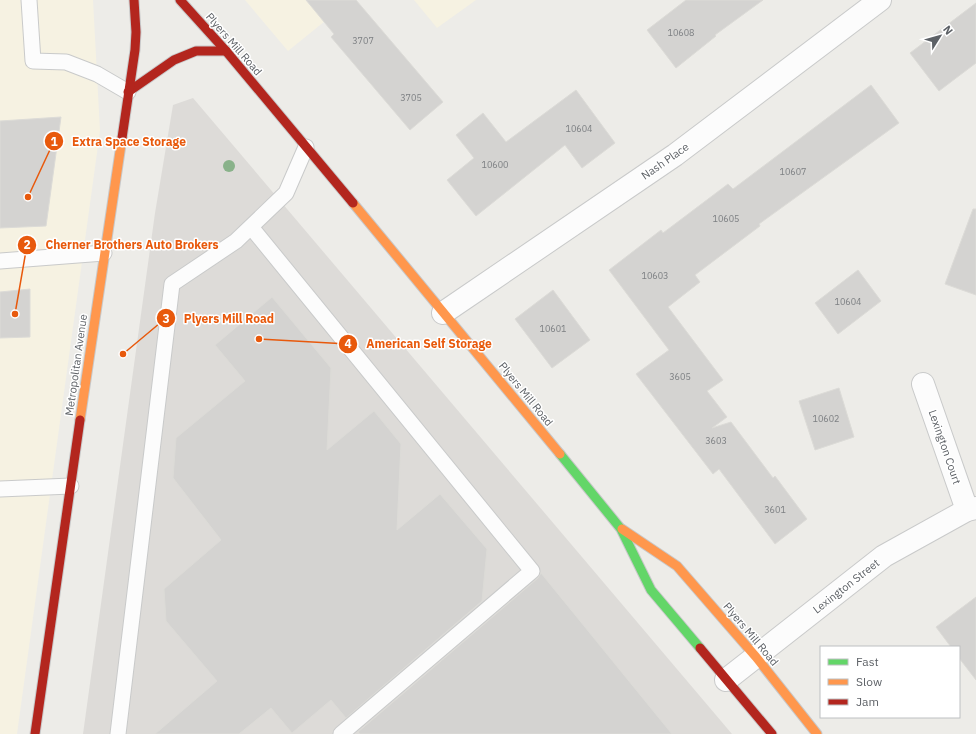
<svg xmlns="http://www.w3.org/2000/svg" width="976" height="734" font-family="'IBM Plex Sans',sans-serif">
  <rect width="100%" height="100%" fill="#edece8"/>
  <g fill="#f6f2e2">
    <path d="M 0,0 L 93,0 L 100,131 L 17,734 L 0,734 Z"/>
    <path d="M 245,0 L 351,0 L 288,51 Z"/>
    <path d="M 414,0 L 476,0 L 437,28 Z"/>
  </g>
  <path fill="#dddbd8" d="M 193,98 L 732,734 L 83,734 L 155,213 L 173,105 Z"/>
  <g fill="#d4d3d1" stroke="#dcdbd7">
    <path d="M 306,0 L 356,0 L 443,102 L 410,130 L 331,37 L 334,34 Z"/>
    <path d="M 686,0 L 763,0 L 715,35 L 716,36 L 676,68 L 647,30 Z"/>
    <path d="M 976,3 L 976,63 L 939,91 L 910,53 Z"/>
    <path d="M 871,85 L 899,123 L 759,224 L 760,226 L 695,275 L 700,282 L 668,307 L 723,380 L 707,391 L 727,417 L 712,428 L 731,422 L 773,478 L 775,476 L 807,519 L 775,544 L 719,469 L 713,474 L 636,374 L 669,350 L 609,270 L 661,230 L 663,233 L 728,184 L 733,189 Z"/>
    <path d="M 576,90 L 615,143 L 582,168 L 565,145 L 476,216 L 447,180 L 474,158 L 456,135 L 483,113 L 506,142 Z"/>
    <path d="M 61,117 L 46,226 L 0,228 L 0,121 Z"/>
    <path d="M 973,209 L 976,209 L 976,295 L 945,284 Z"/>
    <path d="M 858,270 L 881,301 L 838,334 L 815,303 Z"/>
    <path d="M 30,289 L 30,337 L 0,338 L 0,292 Z"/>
    <path d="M 553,290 L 590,340 L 552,368 L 515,319 Z"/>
    <path d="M 272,297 L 331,368 L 327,450 L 374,411 L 401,444 L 397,530 L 440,494 L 487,549 L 482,601 L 346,718 L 331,700 L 292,733 L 271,708 L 239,734 L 155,734 L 217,681 L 166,621 L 164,589 L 221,540 L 173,478 L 176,438 L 245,381 L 215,345 Z"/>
    <path d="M 839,388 L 854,437 L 815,450 L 799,401 Z"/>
    <path d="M 541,573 L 672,734 L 360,734 L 358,732 L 538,578 Z"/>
    <path d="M 976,597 L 976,680 L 959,658 L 959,647 L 951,647 L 936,627 Z"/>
  </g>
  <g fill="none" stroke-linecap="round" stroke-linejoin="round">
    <g stroke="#c9caca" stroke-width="17">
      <g id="lane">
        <path d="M 29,0 L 33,61 L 66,62 L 97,74 L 128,92"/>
        <path d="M 251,227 L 532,571 L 341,734"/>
        <path d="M 0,261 L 104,253"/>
        <path d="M 0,489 L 71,486"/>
        <path d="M 118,734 L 172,284 L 236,241 L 286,193 L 306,147"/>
      </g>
    </g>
    <g stroke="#c9caca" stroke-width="24">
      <g id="street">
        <path d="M 443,313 L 675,155 L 880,0"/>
        <path d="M 923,384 L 967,510"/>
        <path d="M 726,680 L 884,556 L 967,510 L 976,508"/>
      </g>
    </g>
    <g stroke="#c8c8c9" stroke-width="11">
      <path id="fast" d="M 560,454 L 621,529 L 651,590 L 700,648"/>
    </g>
    <g stroke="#c8c8c9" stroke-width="11">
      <g id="slow">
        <path d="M 353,203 L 560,454"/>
        <path d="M 80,420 L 122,138"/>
        <path d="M 622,529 L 677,566 L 756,657 L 817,734"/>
      </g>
    </g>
    <g stroke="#c8c8c9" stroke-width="11">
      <g id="jam">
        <path d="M 180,0 L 226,51 L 353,203"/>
        <path d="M 128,92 L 174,60 L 196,51 L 226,51"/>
        <path d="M 122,138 L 135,50 L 136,32 L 134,0"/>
        <path d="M 700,648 L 772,734"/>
        <path d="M 35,734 L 80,420"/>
      </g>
    </g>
    <use href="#lane" stroke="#fcfcfc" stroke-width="15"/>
    <use href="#street" stroke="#fcfcfc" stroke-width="22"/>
    <use href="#fast" stroke="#63d668" stroke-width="9"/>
    <use href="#slow" stroke="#ff974d" stroke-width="9"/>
    <use href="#jam" stroke="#b3261e" stroke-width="9"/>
  </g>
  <circle fill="#89b28a" cx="229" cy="166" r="6"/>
  <g text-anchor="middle" stroke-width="3" stroke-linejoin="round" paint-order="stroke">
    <g font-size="9" fill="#7c7f82">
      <text x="681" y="36">10608</text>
      <text x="363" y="44">3707</text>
      <text x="411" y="101">3705</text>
      <text x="579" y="132">10604</text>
      <text x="495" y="168">10600</text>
      <text x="793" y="175">10607</text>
      <text x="726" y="222">10605</text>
      <text x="655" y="279">10603</text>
      <text x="848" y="305">10604</text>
      <text x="553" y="332">10601</text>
      <text x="680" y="380">3605</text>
      <text x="826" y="422">10602</text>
      <text x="716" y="444">3603</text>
      <text x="775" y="513">3601</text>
    </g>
    <g font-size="11" fill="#5d6166" stroke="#fff">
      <text transform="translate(234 44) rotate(49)" y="4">Plyers Mill Road</text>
      <text transform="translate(665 161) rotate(-35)" y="4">Nash Place</text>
      <text transform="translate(76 365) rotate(-82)" y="4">Metropolitan Avenue</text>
      <text transform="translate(526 394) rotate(51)" y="4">Plyers Mill Road</text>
      <text transform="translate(945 447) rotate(71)" y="4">Lexington Court</text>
      <text transform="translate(846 586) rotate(-38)" y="4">Lexington Street</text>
      <text transform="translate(751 634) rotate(50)" y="4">Plyers Mill Road</text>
    </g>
  </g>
  <path fill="none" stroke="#e8590c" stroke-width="1.5" d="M28 197L54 141M15 314L27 245M123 354L166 318M259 339L348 344"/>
  <g fill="#e8590c" stroke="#fff" stroke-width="1.5">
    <circle cx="28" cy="197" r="4"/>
    <circle cx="15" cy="314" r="4"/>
    <circle cx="123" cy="354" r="4"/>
    <circle cx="259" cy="339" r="4"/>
    <circle cx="54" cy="141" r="10"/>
    <circle cx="27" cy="245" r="10"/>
    <circle cx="166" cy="318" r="10"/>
    <circle cx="348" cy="344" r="10"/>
  </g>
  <g font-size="12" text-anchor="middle" font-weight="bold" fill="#fff">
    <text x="54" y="146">1</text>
    <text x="27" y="249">2</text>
    <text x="166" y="323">3</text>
    <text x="348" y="348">4</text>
  </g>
  <g font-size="12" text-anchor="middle" font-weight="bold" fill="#e8590c" stroke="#fff" stroke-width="3" stroke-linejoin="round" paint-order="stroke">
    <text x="129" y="146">Extra Space Storage</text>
    <text x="132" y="249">Cherner Brothers Auto Brokers</text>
    <text x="229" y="323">Plyers Mill Road</text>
    <text x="429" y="348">American Self Storage</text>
  </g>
  <rect x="820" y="646" width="140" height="72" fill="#ffffff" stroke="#bec0c2"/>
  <rect x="828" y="659" width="20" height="6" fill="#63d668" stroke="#bec0c2"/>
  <text x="856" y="666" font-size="12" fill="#5d6166">Fast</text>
  <rect x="828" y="679" width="20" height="6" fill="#ff974d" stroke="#bec0c2"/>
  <text x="856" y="686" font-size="12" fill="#5d6166">Slow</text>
  <rect x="828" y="699" width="20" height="6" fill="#b3261e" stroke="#bec0c2"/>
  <text x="856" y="706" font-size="12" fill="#5d6166">Jam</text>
  <g transform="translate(940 36) rotate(53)" stroke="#ffffff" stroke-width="3" paint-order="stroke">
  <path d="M0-3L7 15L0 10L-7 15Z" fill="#5d6166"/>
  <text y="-6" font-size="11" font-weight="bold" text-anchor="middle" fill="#5d6166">N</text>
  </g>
</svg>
